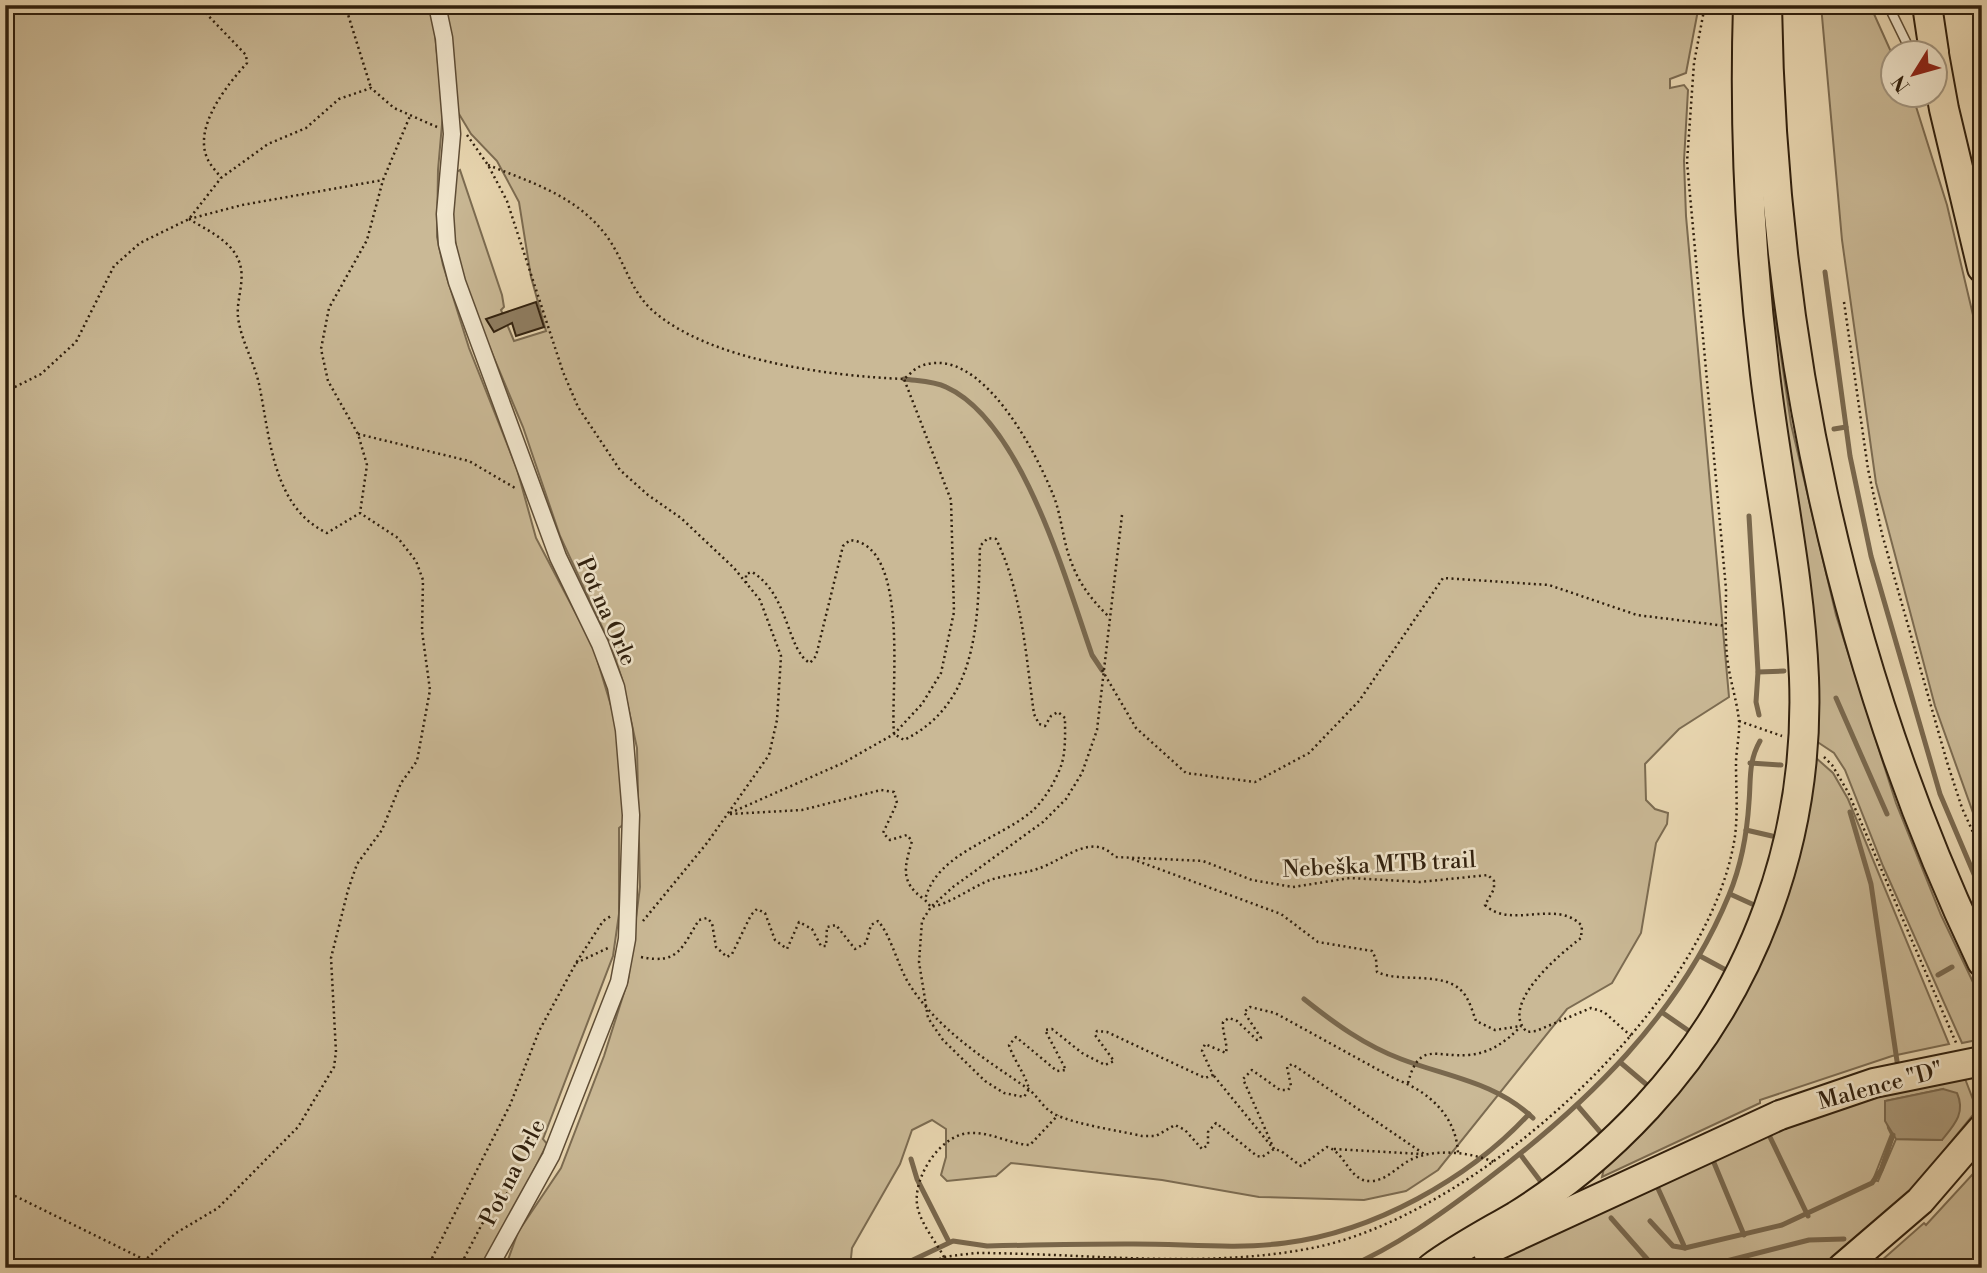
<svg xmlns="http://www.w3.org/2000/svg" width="1987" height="1273" font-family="'Libre Bodoni',serif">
  <rect width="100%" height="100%" fill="#ead8b2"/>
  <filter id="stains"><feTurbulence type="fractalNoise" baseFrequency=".00286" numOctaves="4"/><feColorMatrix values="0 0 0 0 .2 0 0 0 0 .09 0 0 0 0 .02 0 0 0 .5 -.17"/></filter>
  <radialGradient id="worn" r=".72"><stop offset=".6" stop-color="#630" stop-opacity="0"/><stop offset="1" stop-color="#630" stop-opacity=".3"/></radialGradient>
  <g fill="#cab996" stroke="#7c6c52" stroke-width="2" fill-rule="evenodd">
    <path d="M 5,5 L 432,5 L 443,113 L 438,170 L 437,237 L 443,265 L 469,348 L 517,469 L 536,538 L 593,646 L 615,719 L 622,760 L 624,824 L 619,828 L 619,914 L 613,956 L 543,1139 L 547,1144 L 513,1212 L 491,1268 L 5,1268 Z"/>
    <path d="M 443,5 L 1699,5 L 1686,73 L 1670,79 L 1670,88 L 1684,85 L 1688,90 L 1684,161 L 1686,216 L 1729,697 L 1679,729 L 1645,764 L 1646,800 L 1655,809 L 1668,813 L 1667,824 L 1656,843 L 1641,933 L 1612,983 L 1567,1009 L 1438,1170 L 1406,1191 L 1364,1200 L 1259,1197 L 1162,1180 L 1011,1163 L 996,1176 L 947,1181 L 941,1175 L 946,1157 L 946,1129 L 932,1120 L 912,1130 L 900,1164 L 852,1248 L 850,1268 L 505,1268 L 518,1232 L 561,1168 L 604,1056 L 628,980 L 640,887 L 637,748 L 622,679 L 611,646 L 560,536 L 523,427 L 473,308 L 459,262 L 450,213 L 453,174 L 460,170 L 502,295 L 504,307 L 501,310 L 514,341 L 546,331 L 531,277 L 519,202 L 497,161 L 471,134 L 456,109 L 453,51 Z"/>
    <path d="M 1821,5 L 1870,5 L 1892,54 L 1892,94 L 1913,97 L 1947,205 L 1982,353 L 1982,838 L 1935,706 L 1876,483 L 1842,240 Z"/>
    <path d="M 1767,282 L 1770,282 L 1791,424 L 1836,615 L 1896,803 L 1941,915 L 1982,1001 L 1982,1039 L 1962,1043 L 1883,866 L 1845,770 L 1834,753 L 1816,741 L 1796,502 Z"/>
    <path d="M 1815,757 L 1833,773 L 1848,799 L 1949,1044 L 1892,1056 L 1760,1100 L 1760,1103 L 1602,1177 L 1604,1168 C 1680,1098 1752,1002 1785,903 C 1801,855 1807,806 1815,757 Z"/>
    <path d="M 1964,1076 L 1977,1110 L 1917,1184 L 1875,1226 L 1822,1268 L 1477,1268 C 1588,1219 1695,1159 1809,1118 C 1860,1100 1911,1088 1964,1076 ZM 1943,1089 L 1942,1140 L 1896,1139 L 1878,1181 L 1873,1180 L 1891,1134 L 1888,1128 L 1885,1101 Z"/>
    <path d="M 1982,1164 L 1982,1268 L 1873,1268 L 1924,1223 L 1926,1225 Z"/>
  </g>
  <path fill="#aa997a" stroke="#79684e" stroke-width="2" d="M 1943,1089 L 1957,1093 C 1966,1113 1954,1125 1942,1140 L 1896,1139 L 1885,1121 L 1885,1101 Z"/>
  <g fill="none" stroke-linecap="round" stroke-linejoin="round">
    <g stroke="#79684e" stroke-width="5">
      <path d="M 1825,272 L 1850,456 L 1871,556 L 1940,794 L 1982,893"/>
      <path d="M 904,379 C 917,381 934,381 946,387 C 1022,421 1066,581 1092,655 L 1102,670"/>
      <path d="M 1834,429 L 1846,427"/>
      <path d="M 1749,516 L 1758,672 L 1756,702 L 1759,715"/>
      <path d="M 1758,672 L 1784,671"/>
      <path d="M 1836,698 L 1887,814"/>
      <path d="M 1750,763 L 1781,765"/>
      <path d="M 1850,812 L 1871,884 L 1898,1068"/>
      <path d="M 1746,830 L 1772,836"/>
      <path d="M 1730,894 L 1752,904"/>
      <path d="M 1700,956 L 1724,969"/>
      <path d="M 1938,975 L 1952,967"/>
      <path d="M 1304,999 C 1334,1023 1364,1045 1401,1059 C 1448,1077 1495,1082 1533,1118"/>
      <path d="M 1663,1013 L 1689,1031"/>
      <path d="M 1621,1063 L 1647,1085"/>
      <path d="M 1577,1105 L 1601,1133"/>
      <path d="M 1769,1135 L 1808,1216"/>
      <path d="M 1520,1154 L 1541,1182"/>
      <path d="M 1712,1158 L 1744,1235"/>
      <path d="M 911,1159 L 917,1179 L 949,1242"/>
      <path d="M 1656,1184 L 1685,1248"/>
      <path d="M 1611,1218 L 1655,1268"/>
      <path d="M 1650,1221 L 1673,1246 L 1685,1248 L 1782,1225 L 1872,1183 L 1881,1170 L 1893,1135"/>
      <path d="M 1908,1262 L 1922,1268"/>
      <path d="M 896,1268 L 953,1241 L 987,1246 C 1033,1245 1079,1244 1125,1244 C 1178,1243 1232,1250 1285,1243 C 1373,1232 1469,1179 1529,1114"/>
      <path d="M 1346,1268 C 1396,1247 1441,1214 1485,1181 C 1587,1104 1679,1016 1729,895 C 1741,866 1747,834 1749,802 C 1751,780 1748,762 1760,741"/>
      <path d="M 1699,1268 L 1809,1240 L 1844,1239"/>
    </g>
  </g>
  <path fill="#907f63" stroke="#2f1f0d" stroke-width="2" d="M 536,302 L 544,327 L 516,336 L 512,323 L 494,332 L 486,319 Z"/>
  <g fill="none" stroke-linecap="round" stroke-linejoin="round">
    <g stroke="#5e4d36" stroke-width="11">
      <path id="service" d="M 1888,5 L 1911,52"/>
    </g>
    <g stroke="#5e4d36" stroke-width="19">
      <path id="minor" d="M 437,5 L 444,38 L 452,134 L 445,214 L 447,244 L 457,282 L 558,557 L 600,644 L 616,687 L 624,730 L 631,815 L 627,939 L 619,982 L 551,1156 L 489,1268"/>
    </g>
    <g stroke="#2f1f0d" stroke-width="32">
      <g id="motorway">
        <path d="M 1767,5 C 1772,333 1840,665 1982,962"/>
        <path d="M 1927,5 L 1934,52"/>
        <path d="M 1934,54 L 1944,109 L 1982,268"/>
        <path d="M 1487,1250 L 1780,1115"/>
        <path d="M 1431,1268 C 1458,1248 1487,1233 1516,1216 C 1563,1187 1609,1148 1647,1107 C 1755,990 1810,837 1804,678 C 1800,576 1777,476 1765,374 C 1750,252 1744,129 1748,5"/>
        <path d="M 1842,1268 L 1920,1201 L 1982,1129"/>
      </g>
    </g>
    <g stroke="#2f1f0d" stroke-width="2.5" stroke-dasharray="2 3.5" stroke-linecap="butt">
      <path d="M 198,5 L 246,55 L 247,63 C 227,85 192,128 208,160 C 211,166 217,172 221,178"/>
      <path d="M 345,5 L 371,88"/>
      <path d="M 467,135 L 488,165 L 507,201 L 563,372 L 578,407 L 620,470 L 648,495 L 681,518 L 734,568 L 760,600 L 781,656 L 777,720 L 769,755 L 707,843 L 643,921"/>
      <path d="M 488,165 C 533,183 579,197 608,238 C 625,262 630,290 652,310 C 709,361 830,376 904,379 C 909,375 915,368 921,366 C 981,343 1037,454 1054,497 C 1062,518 1063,543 1072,564 C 1080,585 1092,600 1108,616"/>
      <path d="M 189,219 C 205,229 230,240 238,259 C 247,278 236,298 238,317 C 241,341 254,361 259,384 C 270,436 272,507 327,533 L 360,513 L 367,465 L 358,434 L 328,381 L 321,349 L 329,308 L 367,240 L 383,180 L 410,116"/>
      <path d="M 189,219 L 242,205 L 383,180"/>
      <path d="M 1844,302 L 1868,469 L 1882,534 L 1947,762 L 1962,808 L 1982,852"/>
      <path d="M 5,392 L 41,374 L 76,342 L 114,266 L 140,243 L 189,219 L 221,178 L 268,144 L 306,128 L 339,99 L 371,88 L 394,108 L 437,127"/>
      <path d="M 358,434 L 469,461 L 515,488"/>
      <path d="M 1122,515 L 1097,730 L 1082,773 L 1066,799 L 1043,822 L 953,887 L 931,907 L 922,921 L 919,962 L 928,1018 L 943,1040 L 985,1081 L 1004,1093 L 1024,1097 L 1029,1089 C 1025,1073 1014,1061 1009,1045 L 1016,1037 L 1057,1071 L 1066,1070 L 1045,1030 L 1052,1029 L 1082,1053 L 1105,1065 L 1114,1061 L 1095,1035 L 1097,1031 L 1107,1032 L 1205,1078 L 1213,1075 L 1202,1051 L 1205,1044 L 1226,1053 C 1228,1043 1222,1033 1223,1022 L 1229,1018 L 1237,1021 L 1257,1040 L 1261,1038 L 1244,1012 L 1250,1007 L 1275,1013 L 1395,1079 C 1429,1091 1457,1117 1458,1154"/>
      <path d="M 746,583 L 746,574 L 752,572 C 789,594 787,651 810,663 L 816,656 L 843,546 L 850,540 C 911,545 890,693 894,734 L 904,740 C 979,703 978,620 980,546 L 988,538 L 996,539 C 1022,591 1026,657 1034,714 L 1039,724 L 1045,726 L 1051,716 L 1058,712 L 1065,718 C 1065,733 1066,752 1061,766 C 1055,782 1044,801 1031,812 C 998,840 936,853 925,900 L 931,907 C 952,903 970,888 990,880 C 1005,875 1022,874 1037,869 C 1063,861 1092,831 1115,857 L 1203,861 L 1252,880 L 1293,887 L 1350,878 L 1420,882 L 1488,875 L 1494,881 L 1494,889 L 1485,905 C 1511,930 1557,898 1582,926 L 1581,938 C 1560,954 1498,1005 1527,1032 L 1536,1031 L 1591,1008 L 1604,1012 L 1631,1036"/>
      <path d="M 1102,670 L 1136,728 L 1186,773 L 1255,782 L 1309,753 L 1359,701 L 1443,578 L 1549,585 L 1637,615 L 1726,626"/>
      <path d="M 1739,721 L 1782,736"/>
      <path d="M 1824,757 L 1832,765 L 1848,792 L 1957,1045"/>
      <path d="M 730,813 L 843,763 L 894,734 L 922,704 L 941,673 L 954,612 L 951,500 L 904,379"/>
      <path d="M 730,814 L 802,810 L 881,790 L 894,792 L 897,803 L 883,833 L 890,840 L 907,835 L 912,841 C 905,866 899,882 924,899"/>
      <path d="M 1132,859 L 1281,914 L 1318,942 L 1372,951 L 1376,959 L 1377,972 C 1402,984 1447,969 1465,995 C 1470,1002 1473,1013 1476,1021 L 1495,1030 L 1521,1026"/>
      <path d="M 641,957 C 679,965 682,947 699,920 L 707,918 L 712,923 L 716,947 L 727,957 L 732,954 L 751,915 L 757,909 L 765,913 L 775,940 L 787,949 L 799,922 L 812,929 L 821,946 L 826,946 L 827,927 L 836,925 L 855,949 L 866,943 L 871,925 L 878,921 C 892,937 898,968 911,987 C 940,1031 985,1059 1027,1088 C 1037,1095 1043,1108 1054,1114 C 1077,1125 1116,1130 1142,1136 L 1156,1136 L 1175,1125 L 1185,1130 L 1202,1149 L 1208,1145 L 1208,1132 L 1216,1123 L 1257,1156 L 1262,1157 L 1274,1149 L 1281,1151 L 1301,1166 L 1327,1147 C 1346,1152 1349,1183 1372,1181 C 1387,1180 1397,1167 1410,1160 C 1434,1148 1470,1152 1494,1162"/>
      <path d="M 576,963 L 608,948"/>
      <path d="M 1214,1076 L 1272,1147"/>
      <path d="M 1408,1083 C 1419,1040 1437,1058 1469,1055 C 1490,1053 1506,1042 1521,1026"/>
      <path d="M 1976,1086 L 1982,1095"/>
      <path d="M 1274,1149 L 1243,1079 L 1252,1070 L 1280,1090 L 1288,1090 L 1291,1086 L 1287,1067 L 1292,1064 L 1424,1154"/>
      <path d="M 1334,1149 L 1421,1154"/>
      <path d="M 5,1191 L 145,1260"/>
      <path d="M 944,1257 C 936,1242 922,1225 918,1209 C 910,1181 940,1133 971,1133 C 991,1132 1010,1144 1030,1145 L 1058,1115"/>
      <path d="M 144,1268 L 145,1260 L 176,1233 L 218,1208 L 298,1127 L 334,1067 L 336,1052 L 331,958 L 348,890 L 357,864 L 382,830 L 401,783 L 417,761 L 430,690 L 422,631 L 423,580 L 416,561 L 398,538 L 360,513"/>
      <path d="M 427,1268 L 510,1105 L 539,1031 L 576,963 L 603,921 L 611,916"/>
      <path d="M 459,1268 L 482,1224 L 517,1181"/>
      <path d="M 919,1268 L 944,1257 L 975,1253 C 1084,1253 1199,1269 1307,1249 C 1472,1220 1710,1006 1735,836 C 1738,812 1736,788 1736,764 C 1736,750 1740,735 1739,721 C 1737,700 1729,678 1727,656 C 1725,634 1726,611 1726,589 L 1687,162 L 1694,63 L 1705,5"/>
      <path d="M 940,1268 L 944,1257"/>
    </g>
    <use href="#service" stroke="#f1e6cd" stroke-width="8"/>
    <use href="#minor" stroke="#f1e6cd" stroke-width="16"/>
    <use href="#motorway" stroke="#ead8b2" stroke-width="28"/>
    <g stroke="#2f1f0d" stroke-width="32" stroke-linecap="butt">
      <path id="motorway-bridge" d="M 1780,1115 L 1874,1083 L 1982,1061"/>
    </g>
    <use href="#motorway-bridge" stroke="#ead8b2" stroke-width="28"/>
  </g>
  <g text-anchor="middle" stroke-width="5" stroke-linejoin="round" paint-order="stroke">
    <g font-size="23" fill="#2f1f0d" stroke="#f1e6cd">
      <text transform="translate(607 611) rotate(66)" y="8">Pot na Orle</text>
      <text transform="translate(1379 864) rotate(-3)" y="8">Nebeška MTB trail</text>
      <text transform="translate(1880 1085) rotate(-15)" y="8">Malence "D"</text>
      <text transform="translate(512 1172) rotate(-63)" y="8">Pot na Orle</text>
    </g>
  </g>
  <rect width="1987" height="1273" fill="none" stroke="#ead8b2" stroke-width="28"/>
  <rect x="7" y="7" width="1973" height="1259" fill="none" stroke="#2f1f0d" stroke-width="3.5"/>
  <rect x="14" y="14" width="1959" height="1245" fill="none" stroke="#2f1f0d" stroke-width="2"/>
  <g transform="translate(1914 74) rotate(233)"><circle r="33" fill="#f1e6cd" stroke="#a39680" stroke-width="2"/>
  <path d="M0-5L12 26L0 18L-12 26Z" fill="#8f2418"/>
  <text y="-10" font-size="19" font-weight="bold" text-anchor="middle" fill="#2f1f0d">N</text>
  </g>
  <rect width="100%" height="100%" filter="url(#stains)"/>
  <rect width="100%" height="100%" fill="url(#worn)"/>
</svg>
